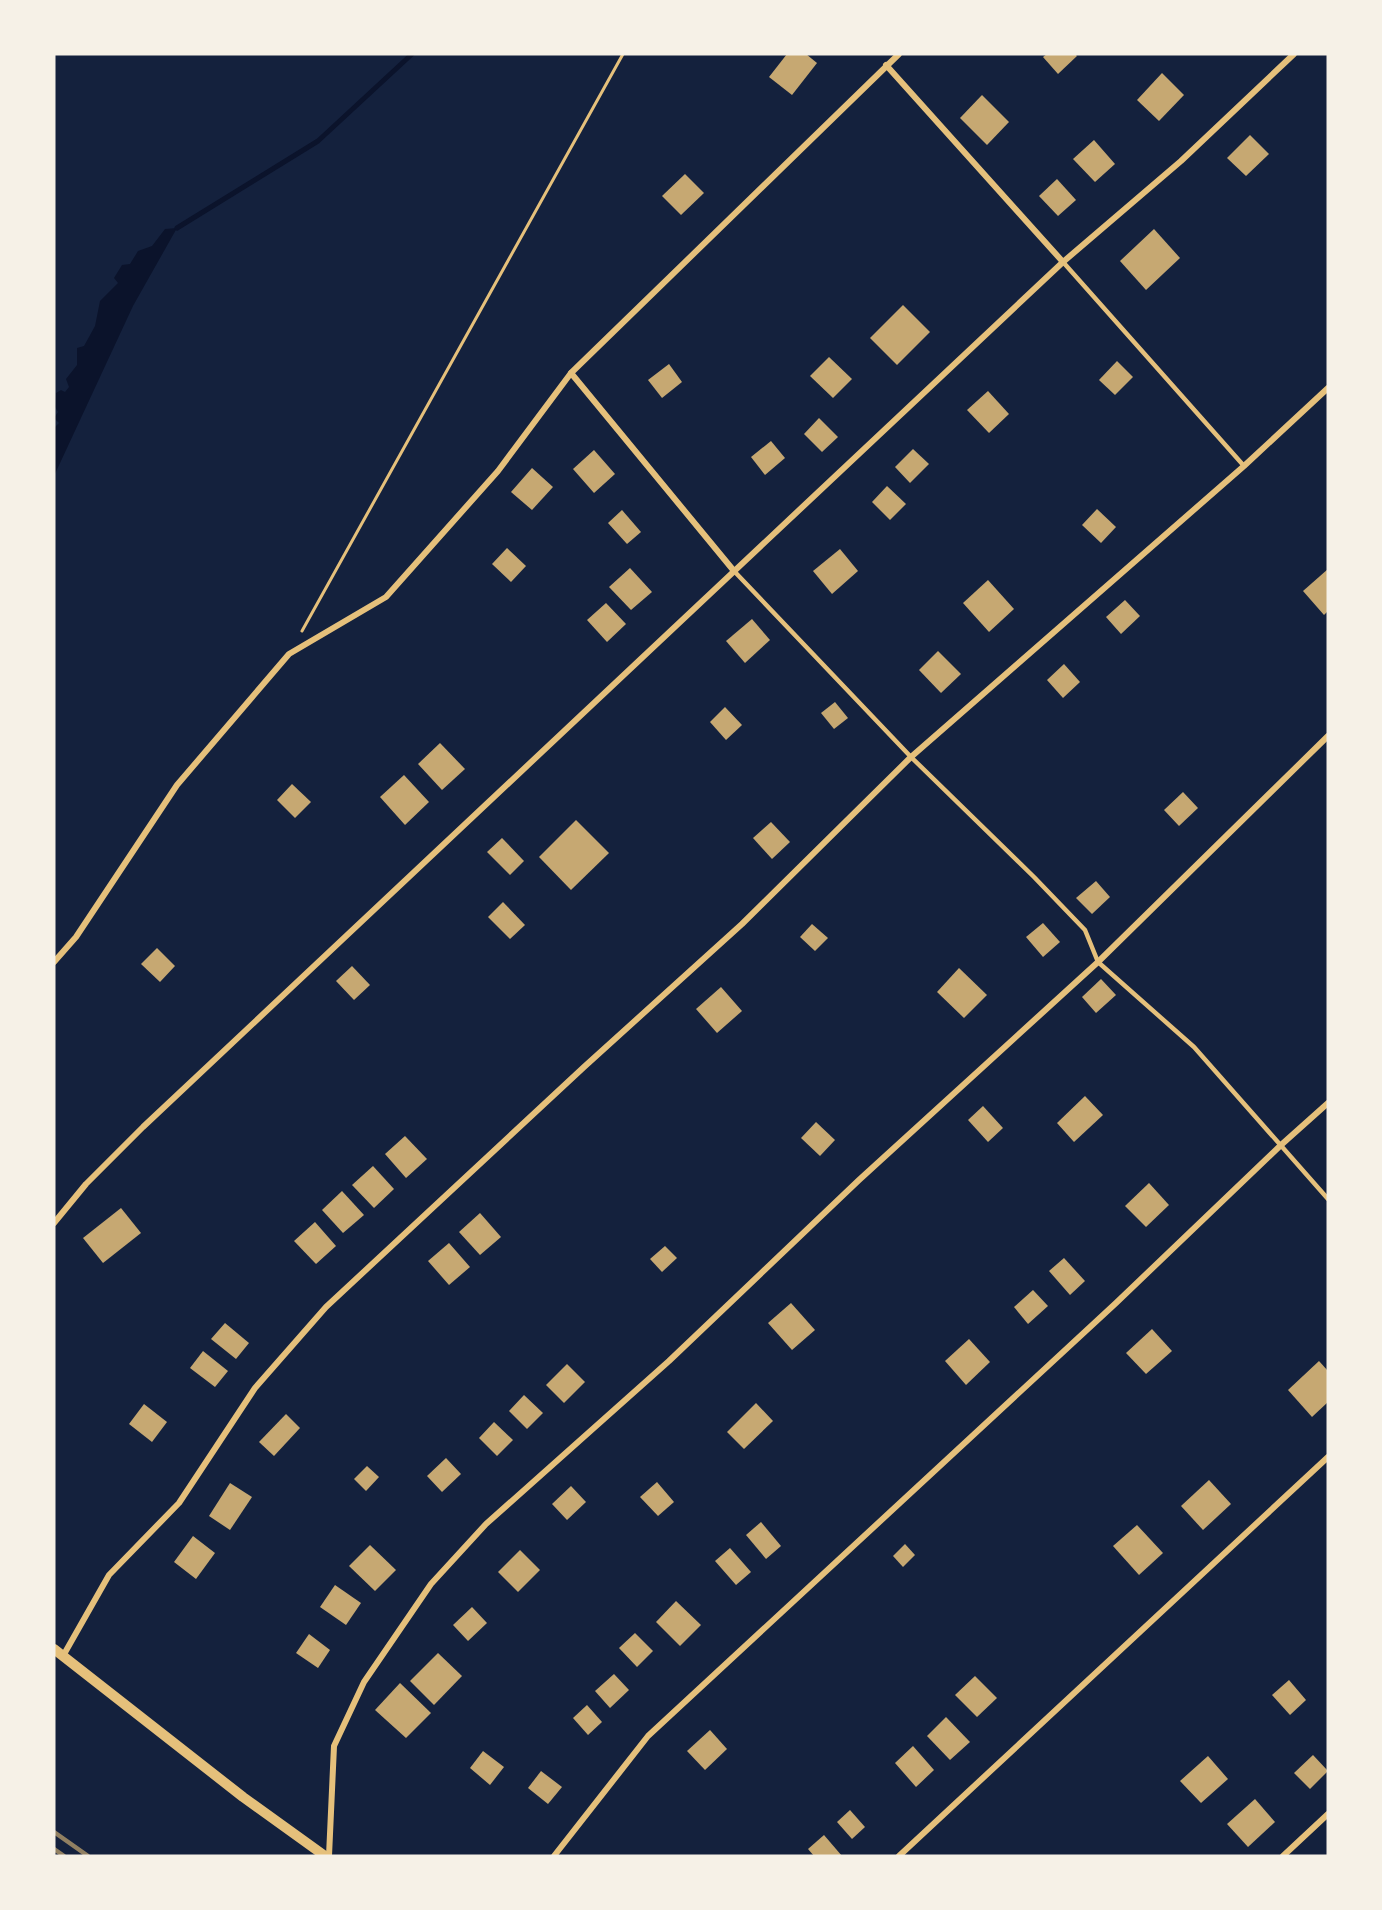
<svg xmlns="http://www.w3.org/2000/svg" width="1382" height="1910" font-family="'DM Sans',sans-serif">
  <rect width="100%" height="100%" fill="#14213d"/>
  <path fill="#0b132b" d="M 177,228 L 133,306 L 54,476 L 54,428 L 59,423 L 54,418 L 58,412 L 55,407 L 56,393 L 61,390 L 65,392 L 69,387 L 66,379 L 77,365 L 77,348 L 84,346 L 95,326 L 100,301 L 118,283 L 114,278 L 122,265 L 130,264 L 138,251 L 152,246 L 165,229 Z"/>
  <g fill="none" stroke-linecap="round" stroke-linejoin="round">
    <path stroke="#0b132b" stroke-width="5" d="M 177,228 L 318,141 L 412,54"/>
  </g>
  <g fill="#c6a872">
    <path d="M 787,54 L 806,54 L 817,63 L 792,95 L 769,77 Z"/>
    <path d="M 1047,54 L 1075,54 L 1077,56 L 1058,74 L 1043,57 Z"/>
    <path d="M 1162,73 L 1184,95 L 1159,121 L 1137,100 Z"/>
    <path d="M 982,95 L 1009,122 L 987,145 L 960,118 Z"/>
    <path d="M 1250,135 L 1269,154 L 1246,176 L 1227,158 Z"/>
    <path d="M 1094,140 L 1115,164 L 1095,182 L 1073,159 Z"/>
    <path d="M 685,174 L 704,193 L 681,215 L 662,196 Z"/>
    <path d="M 1057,179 L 1076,200 L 1058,216 L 1039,196 Z"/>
    <path d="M 1154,229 L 1180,258 L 1146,290 L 1120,261 Z"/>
    <path d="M 903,305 L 930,332 L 897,365 L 870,338 Z"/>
    <path d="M 829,357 L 852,379 L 833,398 L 810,376 Z"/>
    <path d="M 1117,361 L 1133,377 L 1115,395 L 1099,380 Z"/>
    <path d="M 669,364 L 682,382 L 662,398 L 648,380 Z"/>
    <path d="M 988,391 L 1009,414 L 989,433 L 967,410 Z"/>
    <path d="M 819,418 L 838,437 L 822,452 L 804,434 Z"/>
    <path d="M 771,441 L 785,458 L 765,475 L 751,457 Z"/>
    <path d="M 913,449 L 929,464 L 910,483 L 895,467 Z"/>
    <path d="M 594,450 L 615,474 L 594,493 L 573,469 Z"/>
    <path d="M 532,468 L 553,487 L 532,510 L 511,492 Z"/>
    <path d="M 887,486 L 906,504 L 890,520 L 872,502 Z"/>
    <path d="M 1097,509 L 1116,527 L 1101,543 L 1082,525 Z"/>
    <path d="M 622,510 L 641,532 L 627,544 L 608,523 Z"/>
    <path d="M 507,548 L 526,566 L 511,582 L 492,564 Z"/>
    <path d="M 840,549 L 858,571 L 832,594 L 813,571 Z"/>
    <path d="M 630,568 L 652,592 L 631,610 L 609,587 Z"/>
    <path d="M 1328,569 L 1328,611 L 1324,615 L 1303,591 Z"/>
    <path d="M 988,580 L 1014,609 L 989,632 L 963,603 Z"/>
    <path d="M 1125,600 L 1140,616 L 1121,634 L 1106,617 Z"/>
    <path d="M 606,603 L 626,624 L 607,642 L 587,620 Z"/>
    <path d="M 752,619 L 770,640 L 745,663 L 726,641 Z"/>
    <path d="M 938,651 L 961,674 L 941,693 L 919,670 Z"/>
    <path d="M 1064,664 L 1080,682 L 1063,698 L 1047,680 Z"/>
    <path d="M 835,702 L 848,718 L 834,729 L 821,713 Z"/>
    <path d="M 725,707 L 742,725 L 726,740 L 710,722 Z"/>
    <path d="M 440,743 L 465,769 L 442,790 L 418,764 Z"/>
    <path d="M 404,775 L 429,802 L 405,825 L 380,797 Z"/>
    <path d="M 292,784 L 311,802 L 295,818 L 277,800 Z"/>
    <path d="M 1183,792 L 1198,808 L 1179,826 L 1164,810 Z"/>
    <path d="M 576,820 L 609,853 L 571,890 L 539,857 Z"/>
    <path d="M 771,822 L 790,842 L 772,859 L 753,838 Z"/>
    <path d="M 502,838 L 524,861 L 510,875 L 487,852 Z"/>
    <path d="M 1096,881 L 1110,897 L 1092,914 L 1076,898 Z"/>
    <path d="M 503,902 L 525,925 L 510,939 L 488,917 Z"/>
    <path d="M 1043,923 L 1060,942 L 1043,957 L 1026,937 Z"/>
    <path d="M 812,924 L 828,938 L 815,951 L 800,937 Z"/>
    <path d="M 157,948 L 175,966 L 160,982 L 141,964 Z"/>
    <path d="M 352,966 L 370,985 L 354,1000 L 336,981 Z"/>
    <path d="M 959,968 L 987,995 L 964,1018 L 937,992 Z"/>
    <path d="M 1101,979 L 1116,995 L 1096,1013 L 1082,997 Z"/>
    <path d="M 721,987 L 742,1011 L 717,1033 L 696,1009 Z"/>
    <path d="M 1085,1096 L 1103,1115 L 1074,1142 L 1057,1123 Z"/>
    <path d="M 983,1106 L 1003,1128 L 988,1142 L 968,1120 Z"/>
    <path d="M 816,1122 L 835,1140 L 820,1156 L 801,1138 Z"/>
    <path d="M 405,1136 L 427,1159 L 406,1178 L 385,1154 Z"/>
    <path d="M 373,1166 L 394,1189 L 374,1208 L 352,1185 Z"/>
    <path d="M 1149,1183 L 1169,1205 L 1146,1227 L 1125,1206 Z"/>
    <path d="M 342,1191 L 364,1215 L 343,1233 L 322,1210 Z"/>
    <path d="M 121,1208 L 141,1233 L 103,1263 L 83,1238 Z"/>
    <path d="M 480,1213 L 501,1237 L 480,1255 L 459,1232 Z"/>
    <path d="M 315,1222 L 336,1246 L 316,1264 L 294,1241 Z"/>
    <path d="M 449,1243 L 470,1267 L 449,1285 L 428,1261 Z"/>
    <path d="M 665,1246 L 677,1258 L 662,1272 L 650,1259 Z"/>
    <path d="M 1064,1258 L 1085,1281 L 1070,1295 L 1049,1271 Z"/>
    <path d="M 1033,1290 L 1048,1306 L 1028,1324 L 1014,1307 Z"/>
    <path d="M 791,1303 L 815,1330 L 792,1350 L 768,1323 Z"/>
    <path d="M 225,1323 L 249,1343 L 236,1359 L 211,1339 Z"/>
    <path d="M 1152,1329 L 1172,1351 L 1146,1374 L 1126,1353 Z"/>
    <path d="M 969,1339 L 990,1362 L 966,1385 L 945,1361 Z"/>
    <path d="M 203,1351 L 228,1371 L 215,1387 L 190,1368 Z"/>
    <path d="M 1319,1361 L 1328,1371 L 1328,1402 L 1312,1417 L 1288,1390 Z"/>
    <path d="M 567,1364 L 585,1382 L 564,1403 L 546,1385 Z"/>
    <path d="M 524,1395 L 543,1413 L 527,1429 L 509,1411 Z"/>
    <path d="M 756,1403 L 773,1421 L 744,1449 L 727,1432 Z"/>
    <path d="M 144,1404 L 167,1422 L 152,1442 L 129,1424 Z"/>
    <path d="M 286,1414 L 300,1428 L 274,1456 L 259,1442 Z"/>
    <path d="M 494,1422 L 513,1440 L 497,1456 L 479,1438 Z"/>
    <path d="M 446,1458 L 461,1474 L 442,1492 L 427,1476 Z"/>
    <path d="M 367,1466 L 379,1477 L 366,1491 L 354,1479 Z"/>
    <path d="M 1209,1480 L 1231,1504 L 1203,1530 L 1181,1506 Z"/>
    <path d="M 657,1482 L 674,1502 L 658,1516 L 640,1497 Z"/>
    <path d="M 230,1483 L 252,1497 L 230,1530 L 209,1516 Z"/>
    <path d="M 571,1486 L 586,1502 L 567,1520 L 552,1504 Z"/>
    <path d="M 761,1522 L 781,1546 L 766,1559 L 746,1535 Z"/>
    <path d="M 1137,1525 L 1163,1553 L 1139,1575 L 1113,1546 Z"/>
    <path d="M 193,1536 L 215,1553 L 196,1579 L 174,1562 Z"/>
    <path d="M 905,1544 L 915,1555 L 903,1567 L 893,1556 Z"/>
    <path d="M 370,1545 L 396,1570 L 375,1591 L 349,1566 Z"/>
    <path d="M 730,1548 L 751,1572 L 736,1585 L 715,1561 Z"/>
    <path d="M 520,1550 L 540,1570 L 518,1592 L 498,1572 Z"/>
    <path d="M 335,1585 L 361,1603 L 346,1625 L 320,1607 Z"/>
    <path d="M 676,1601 L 701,1625 L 680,1646 L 656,1622 Z"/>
    <path d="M 472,1607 L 487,1623 L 468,1641 L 453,1625 Z"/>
    <path d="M 635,1633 L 653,1651 L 637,1667 L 619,1648 Z"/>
    <path d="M 309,1634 L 330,1650 L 318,1668 L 296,1653 Z"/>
    <path d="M 438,1653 L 462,1676 L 434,1705 L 410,1681 Z"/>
    <path d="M 614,1674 L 629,1690 L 610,1708 L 595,1691 Z"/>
    <path d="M 975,1676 L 997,1698 L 977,1717 L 955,1695 Z"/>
    <path d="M 1289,1680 L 1306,1700 L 1290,1715 L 1272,1695 Z"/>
    <path d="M 400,1683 L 431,1713 L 406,1738 L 375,1710 Z"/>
    <path d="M 587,1705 L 602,1722 L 588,1735 L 573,1718 Z"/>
    <path d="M 946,1717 L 970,1742 L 950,1760 L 927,1736 Z"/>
    <path d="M 710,1730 L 727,1749 L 705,1770 L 687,1751 Z"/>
    <path d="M 913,1746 L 934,1770 L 916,1787 L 895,1763 Z"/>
    <path d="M 483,1751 L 504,1767 L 490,1785 L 470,1768 Z"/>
    <path d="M 1313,1755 L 1328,1771 L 1310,1789 L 1294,1773 Z"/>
    <path d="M 1208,1756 L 1228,1779 L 1201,1803 L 1180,1781 Z"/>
    <path d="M 541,1771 L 562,1787 L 548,1804 L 528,1788 Z"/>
    <path d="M 1255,1799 L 1275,1822 L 1248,1847 L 1227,1824 Z"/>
    <path d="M 850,1810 L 865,1827 L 852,1839 L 837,1822 Z"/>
    <path d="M 824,1835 L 842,1856 L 814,1856 L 808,1849 Z"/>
  </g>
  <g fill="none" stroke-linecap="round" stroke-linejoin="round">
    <path stroke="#e5c07b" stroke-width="3" d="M 302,631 L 623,54"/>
    <g stroke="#e5c07b" stroke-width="4.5">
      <path d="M 1063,262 L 1244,466"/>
      <path d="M 734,571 L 911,757 L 1034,877 L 1085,930 L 1098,962 L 1194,1047 L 1328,1199"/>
    </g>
    <g stroke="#e5c07b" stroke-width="6">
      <path d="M 886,65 L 1063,262"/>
      <path d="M 571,373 L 734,571"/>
      <path d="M 54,962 L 76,937 L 177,785 L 289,654 L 386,597 L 498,471 L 571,373 L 899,54"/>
      <path d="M 54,1223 L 86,1184 L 143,1127 L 1063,262 L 1181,161 L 1294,54"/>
      <path d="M 63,1656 L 109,1575 L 179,1503 L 255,1388 L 326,1307 L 584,1067 L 742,924 L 911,757 L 1244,466 L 1328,388"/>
      <path d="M 329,1856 L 334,1746 L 364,1682 L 431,1584 L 486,1524 L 669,1361 L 859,1180 L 1098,962 L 1328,736"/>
      <path d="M 554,1856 L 648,1736 L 1116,1303 L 1281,1145 L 1328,1103"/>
      <path d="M 899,1856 L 1328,1457"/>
      <path d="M 1283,1856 L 1328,1814"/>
    </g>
    <path stroke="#e5c07b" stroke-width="10" d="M 54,1649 L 243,1797 L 325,1856"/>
    <g stroke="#918062" stroke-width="4.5">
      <path d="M 54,1832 L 88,1856"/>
      <path d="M 54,1849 L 64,1856"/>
    </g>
  </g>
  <rect width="1382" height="1910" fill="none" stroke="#f6f1e7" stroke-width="111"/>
</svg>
